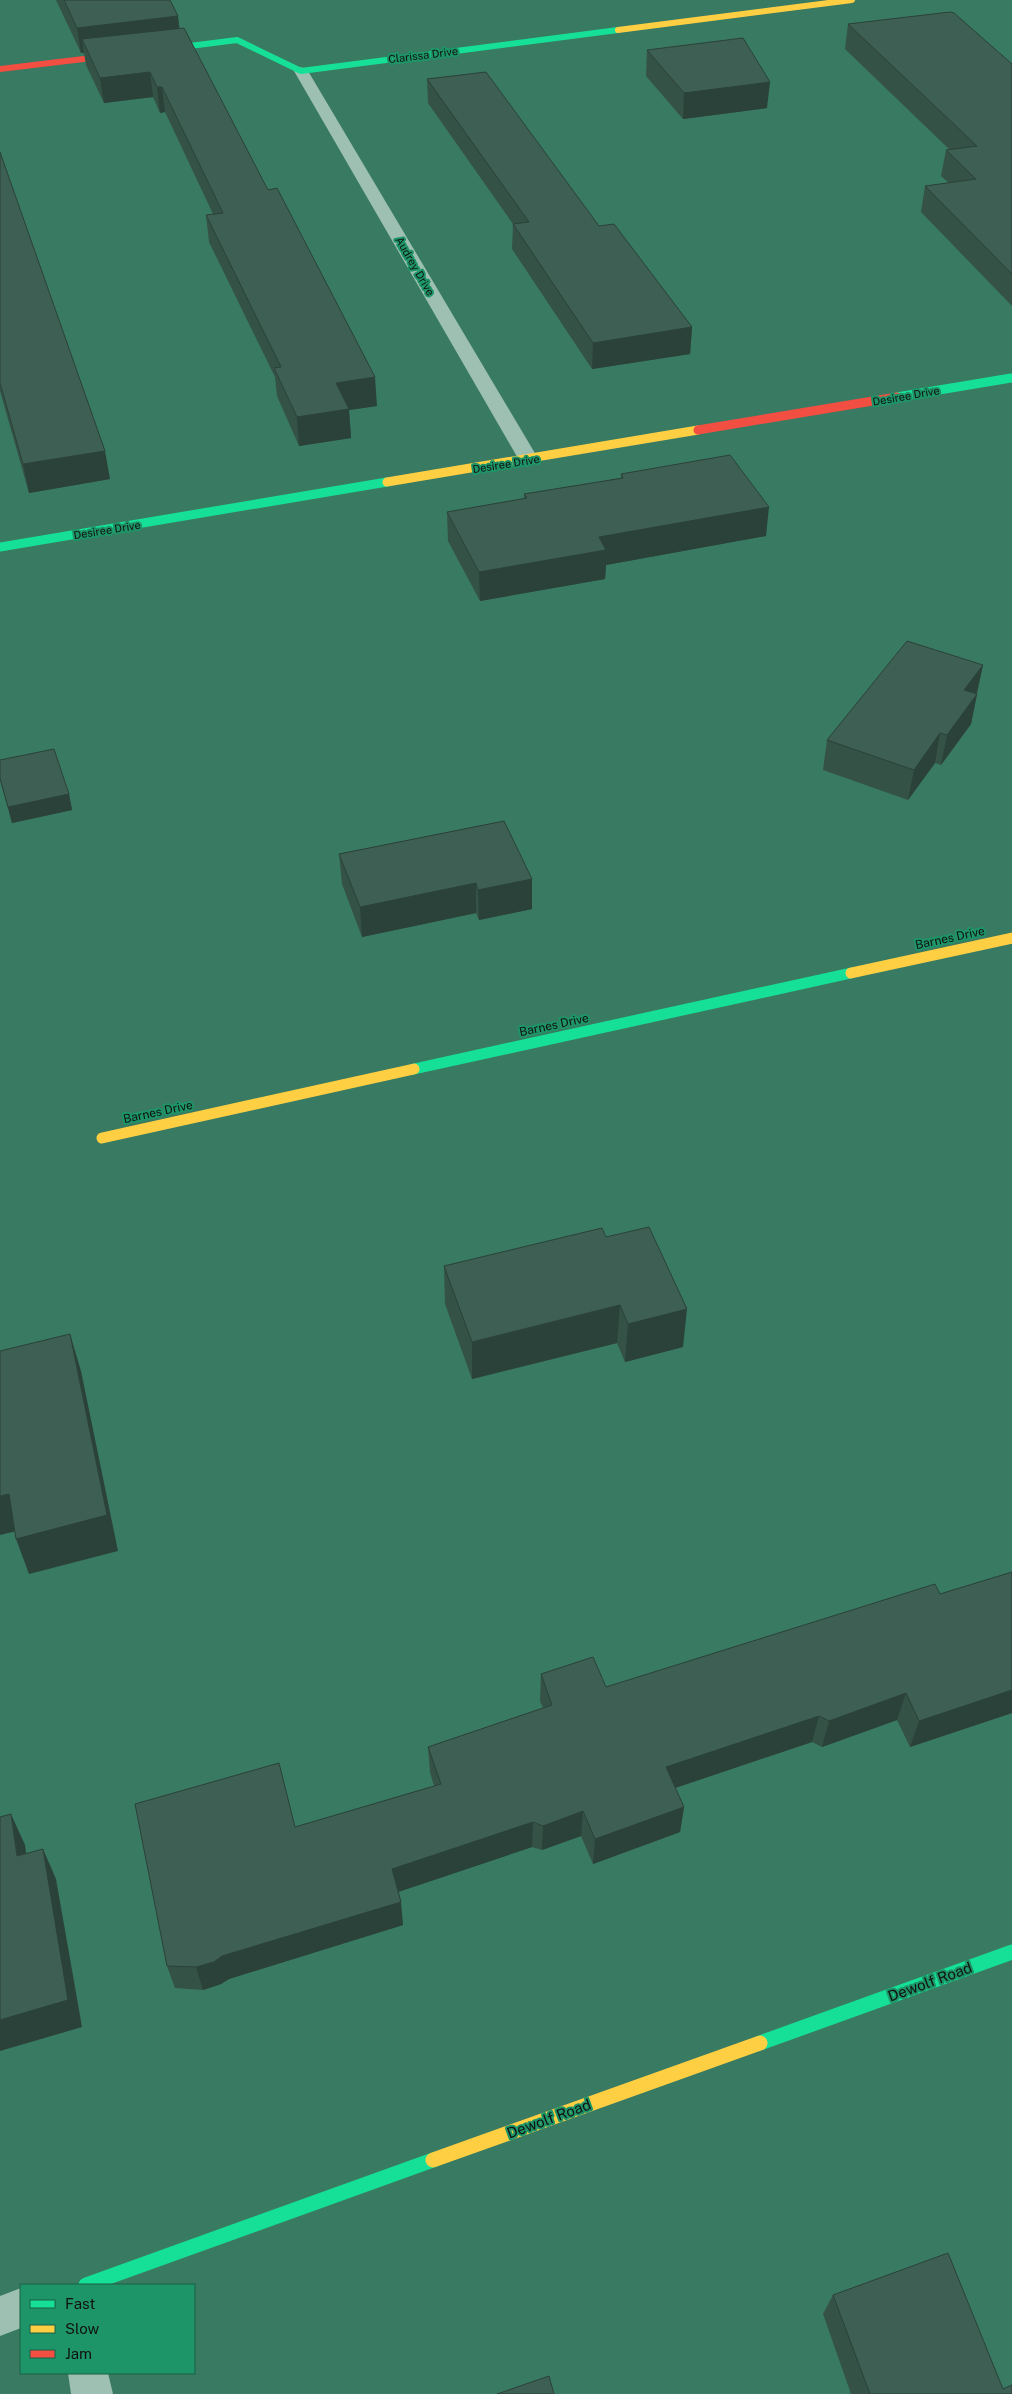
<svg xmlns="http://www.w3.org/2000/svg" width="1012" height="2394" font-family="'Public Sans',sans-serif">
  <rect width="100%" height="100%" fill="#397a62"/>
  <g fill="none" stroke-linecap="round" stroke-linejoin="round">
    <g fill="#9ec0b3" fill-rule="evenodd">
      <path d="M 301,67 L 308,71 L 539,460 L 536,464 L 522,464 L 519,460 L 294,71 Z"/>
      <path d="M 21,2288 L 21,2328 L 0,2336 L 0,2296 Z"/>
      <path d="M 68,2373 L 108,2373 L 113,2394 L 71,2394 Z"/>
    </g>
    <g stroke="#16e098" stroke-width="6">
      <path d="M 150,51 L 237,40 L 301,71 L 618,30"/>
      <path d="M 1003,379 L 1012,378"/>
    </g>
    <g stroke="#16e098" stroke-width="9">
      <path d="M 897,397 L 1011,378"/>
      <path d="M 0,547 L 387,482"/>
    </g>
    <path stroke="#16e098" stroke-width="11" d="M 414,1069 L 851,973"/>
    <g stroke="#16e098" stroke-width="15">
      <path d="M 760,2043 L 1012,1952"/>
      <path d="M 86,2285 L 433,2160"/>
    </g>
    <path stroke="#ffcf43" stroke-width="6" d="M 618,30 L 852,0"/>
    <path stroke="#ffcf43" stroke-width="9" d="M 387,482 L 698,430"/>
    <g stroke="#ffcf43" stroke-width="11">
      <path d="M 851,973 L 1012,938"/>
      <path d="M 102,1138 L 414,1069"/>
    </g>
    <path stroke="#ffcf43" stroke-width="15" d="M 433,2160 L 760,2043"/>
    <path stroke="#f24e42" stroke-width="6" d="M 0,69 L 150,51"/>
    <path stroke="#f24e42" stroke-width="9" d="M 698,430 L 897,397"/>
  </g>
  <g fill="#355247">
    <path d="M 56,0 L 170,0 L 179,28 L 377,406 L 349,410 L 351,438 L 299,446 L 277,396 L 275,377 L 209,242 L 206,215 L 213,214 L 165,112 L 160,113 L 153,97 L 104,103 L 86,65 L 84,53 L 81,53 Z"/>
    <path d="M 848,24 L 1012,64 L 1012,306 L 921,212 L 925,186 L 949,183 L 941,176 L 946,150 L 950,150 L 845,49 Z"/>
    <path d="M 647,50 L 767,108 L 683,119 L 646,76 Z"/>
    <path d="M 427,79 L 599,226 L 692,327 L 690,354 L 592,369 L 512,249 L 513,224 L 428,103 Z"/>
    <path d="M 0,152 L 110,479 L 29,493 L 0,391 Z"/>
    <path d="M 621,474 L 766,536 L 606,565 L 605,579 L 480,601 L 448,541 L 447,512 L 524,499 L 524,494 L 621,478 Z"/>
    <path d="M 983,665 L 971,724 L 941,765 L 935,763 L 908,800 L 823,770 L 827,740 Z"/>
    <path d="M 0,760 L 69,794 L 72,810 L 12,823 L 0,780 Z"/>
    <path d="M 504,821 L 532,909 L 479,920 L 476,913 L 362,937 L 342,884 L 339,854 Z"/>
    <path d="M 606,1237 L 683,1347 L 625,1362 L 617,1343 L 472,1379 L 445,1304 L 444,1266 Z"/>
    <path d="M 1012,1572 L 1012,1713 L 910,1747 L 897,1720 L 822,1747 L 812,1742 L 675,1788 L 684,1807 L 680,1832 L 593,1864 L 581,1836 L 542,1850 L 532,1847 L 398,1892 L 403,1925 L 229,1979 L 221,1984 L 203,1990 L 175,1988 L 167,1966 L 295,1827 L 434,1786 L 430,1772 L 428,1747 L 543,1708 L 540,1701 L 541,1674 L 606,1687 L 940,1594 Z"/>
    <path d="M 833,2295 L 1003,2389 L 1012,2394 L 851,2394 L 823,2314 Z"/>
  </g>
  <g fill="#2b423a">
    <path d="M 178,16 L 181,41 L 82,39 L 84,53 L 81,53 L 77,28 Z"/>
    <path d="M 150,72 L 153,97 L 104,103 L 100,78 Z"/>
    <path d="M 770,82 L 767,108 L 683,119 L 684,93 Z"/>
    <path d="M 157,87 L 162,87 L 165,112 L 160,113 Z"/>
    <path d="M 692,327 L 690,354 L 592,369 L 593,343 Z"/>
    <path d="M 375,377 L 377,406 L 349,410 L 351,438 L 299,446 L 297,417 L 336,383 Z"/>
    <path d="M 105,451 L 110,479 L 29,493 L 23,464 Z"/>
    <path d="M 769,507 L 766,536 L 606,565 L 605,579 L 480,601 L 479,572 L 599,537 Z"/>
    <path d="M 983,665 L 976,695 L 964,690 Z"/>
    <path d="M 977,694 L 971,724 L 941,765 L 947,735 Z"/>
    <path d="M 940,733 L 935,763 L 908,800 L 914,770 Z"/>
    <path d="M 69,794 L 72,810 L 12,823 L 8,807 Z"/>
    <path d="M 532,879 L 532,909 L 479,920 L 478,890 Z"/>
    <path d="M 476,883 L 476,913 L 362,937 L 360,907 Z"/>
    <path d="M 620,1305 L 617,1343 L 472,1379 L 472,1342 Z"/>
    <path d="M 687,1309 L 683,1347 L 625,1362 L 628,1324 Z"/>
    <path d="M 70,1334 L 81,1371 L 118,1551 L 29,1574 L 16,1539 Z"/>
    <path d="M 9,1494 L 21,1530 L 0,1535 L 0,1496 Z"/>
    <path d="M 1012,1690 L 1012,1713 L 910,1747 L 919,1721 Z"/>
    <path d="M 906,1693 L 897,1720 L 822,1747 L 829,1721 Z"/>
    <path d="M 819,1716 L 812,1742 L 663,1792 L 666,1767 Z"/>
    <path d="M 684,1807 L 680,1832 L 593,1864 L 595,1839 Z"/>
    <path d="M 583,1811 L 581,1836 L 542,1850 L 543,1826 Z"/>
    <path d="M 11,1814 L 25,1845 L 31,1886 L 17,1856 Z"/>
    <path d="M 533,1822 L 532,1847 L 395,1893 L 392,1869 Z"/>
    <path d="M 43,1849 L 56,1879 L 82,2027 L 0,2051 L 0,2020 Z"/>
    <path d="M 401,1902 L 403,1925 L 229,1979 L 221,1984 L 203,1990 L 196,1967 L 222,1956 Z"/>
  </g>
  <g fill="#3e5f53" stroke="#2b423a">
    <path d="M 64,0 L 170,0 L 178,16 L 77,28 Z"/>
    <path d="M 950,12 L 954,13 L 1012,64 L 1012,274 L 925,186 L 976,179 L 946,150 L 977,146 L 848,24 Z"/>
    <path d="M 184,28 L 268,190 L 277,188 L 375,377 L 336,383 L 349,409 L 297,417 L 274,368 L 281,367 L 206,215 L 223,213 L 162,87 L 157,87 L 150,72 L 100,78 L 82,39 Z"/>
    <path d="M 743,38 L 770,82 L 684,93 L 647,50 Z"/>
    <path d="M 486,72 L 599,226 L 614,224 L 692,327 L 593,343 L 513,224 L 529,222 L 427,79 Z"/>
    <path d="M 0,152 L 105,451 L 23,464 L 0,383 Z"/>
    <path d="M 730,455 L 769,507 L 599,537 L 606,550 L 479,572 L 447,512 L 527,498 L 524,494 L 623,478 L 621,474 Z"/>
    <path d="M 907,641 L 983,665 L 964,690 L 977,694 L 947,735 L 940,733 L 914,770 L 827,740 Z"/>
    <path d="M 54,749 L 69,794 L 8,807 L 0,778 L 0,760 Z"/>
    <path d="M 504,821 L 532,879 L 478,890 L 476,883 L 360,907 L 339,854 Z"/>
    <path d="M 649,1227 L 687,1309 L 628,1324 L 620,1305 L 472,1342 L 444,1266 L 602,1228 L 606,1237 Z"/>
    <path d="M 70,1334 L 107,1515 L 16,1539 L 9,1494 L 0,1496 L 0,1351 Z"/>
    <path d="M 1012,1572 L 1012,1690 L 919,1721 L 906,1693 L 829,1721 L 819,1716 L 666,1767 L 684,1807 L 595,1839 L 583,1811 L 543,1826 L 533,1822 L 392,1869 L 401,1902 L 222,1956 L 214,1962 L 196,1967 L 167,1966 L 135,1804 L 279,1763 L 295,1827 L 441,1784 L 428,1747 L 552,1705 L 541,1674 L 593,1657 L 606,1687 L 935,1584 L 940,1594 Z"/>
    <path d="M 11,1814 L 17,1856 L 43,1849 L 68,2000 L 0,2020 L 0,1817 Z"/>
    <path d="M 948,2253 L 1003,2389 L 1012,2385 L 1012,2394 L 870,2394 L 833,2295 Z"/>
    <path d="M 549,2376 L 554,2394 L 497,2394 Z"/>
  </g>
  <g text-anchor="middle" stroke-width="4" stroke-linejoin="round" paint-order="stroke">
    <g font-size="11" fill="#111" stroke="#1e9569">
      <text transform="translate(423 55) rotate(-7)" y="4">Clarissa Drive</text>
      <text transform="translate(415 266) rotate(60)" y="4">Audrey Drive</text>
      <text transform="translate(906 396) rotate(-10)" y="4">Desiree Drive</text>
      <text transform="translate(506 464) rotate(-9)" y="4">Desiree Drive</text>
      <text transform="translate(107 530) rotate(-9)" y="4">Desiree Drive</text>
    </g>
    <g font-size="12" fill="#111" stroke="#1e9569">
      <text transform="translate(950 938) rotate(-12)" y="4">Barnes Drive</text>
      <text transform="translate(554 1025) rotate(-12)" y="4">Barnes Drive</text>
      <text transform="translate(158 1112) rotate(-12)" y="4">Barnes Drive</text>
    </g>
    <g font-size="15" fill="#111" stroke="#1e9569">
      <text transform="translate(930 1982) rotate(-20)" y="5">Dewolf Road</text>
      <text transform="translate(549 2119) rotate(-20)" y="5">Dewolf Road</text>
    </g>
  </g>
  <rect x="20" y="2284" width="175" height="90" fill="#1e9569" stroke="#196046"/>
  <rect x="30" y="2300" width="25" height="8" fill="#16e098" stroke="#196046"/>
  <text x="65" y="2309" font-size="15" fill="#111111">Fast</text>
  <rect x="30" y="2325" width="25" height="8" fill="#ffcf43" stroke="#196046"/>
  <text x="65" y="2334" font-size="15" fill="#111111">Slow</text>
  <rect x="30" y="2350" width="25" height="8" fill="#f24e42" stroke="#196046"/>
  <text x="65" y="2359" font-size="15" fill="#111111">Jam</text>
</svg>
